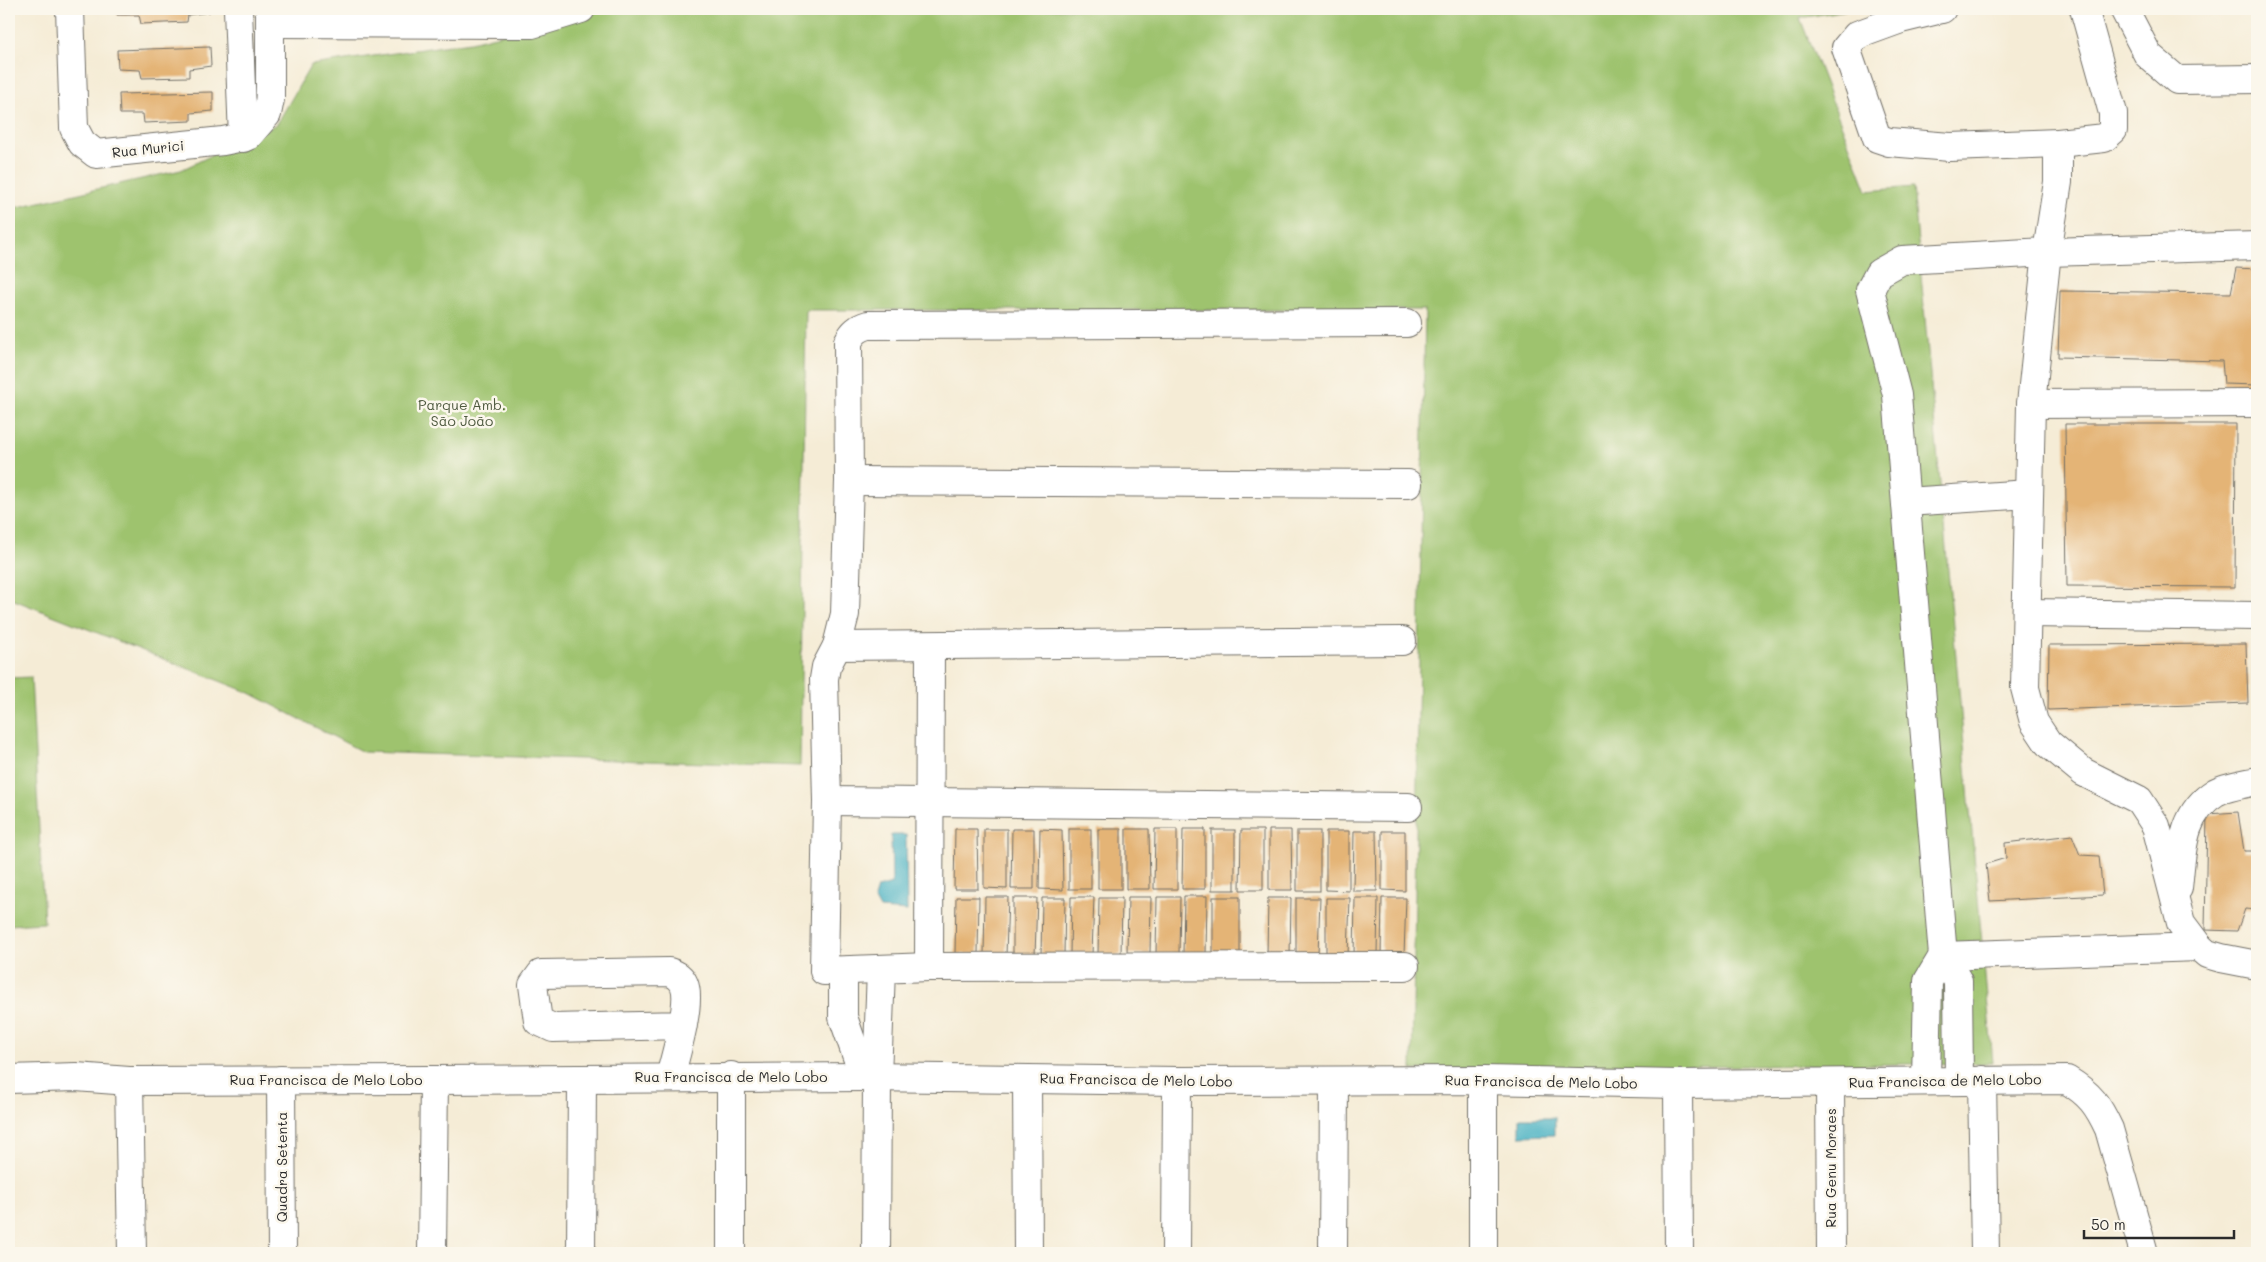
<svg xmlns="http://www.w3.org/2000/svg" width="2266" height="1262" font-family="Mali,sans-serif">
  <rect width="100%" height="100%" fill="#fbf7ec"/>
  <filter id="ink" filterUnits="userSpaceOnUse"><feTurbulence type="fractalNoise" baseFrequency=".02" numOctaves="2"/><feDisplacementMap in="SourceGraphic" scale="10" xChannelSelector="R" yChannelSelector="G"/><feConvolveMatrix kernelMatrix="1 2 1 2 8 2 1 2 1" color-interpolation-filters="sRGB"/></filter>
  <filter id="wash" filterUnits="userSpaceOnUse"><feTurbulence type="fractalNoise" baseFrequency=".0096" numOctaves="4" result="noise"/><feDisplacementMap in="SourceGraphic" scale="20" xChannelSelector="R" yChannelSelector="G"/><feGaussianBlur stdDeviation="1.12" result="paint"/><feColorMatrix in="noise" values="0 0 0 0 0 0 0 0 0 0 0 0 0 0 0 0 0 1.4 0 .05"/><feComposite in="paint" operator="in"/></filter>
  <g filter="url(#wash)">
    <rect width="100%" height="100%" fill="#f5ecd6"/>
    <g fill="#9ec36e" stroke="#64774c">
      <path d="M 604,9 L 1853,9 L 1800,18 L 1867,191 L 1913,187 L 1993,1063 L 1412,1070 L 1425,310 L 806,310 L 800,766 L 363,752 L 250,693 L 9,598 L 9,209 L 181,170 L 277,124 L 311,65 L 471,42 Z"/>
      <path d="M 31,677 L 44,923 L 9,925 L 9,678 Z"/>
    </g>
    <g fill="#46b1c3" stroke="#386e77">
      <path d="M 891,835 L 906,835 L 907,911 L 880,909 L 874,898 L 877,888 L 892,884 Z"/>
      <path d="M 1520,1118 L 1555,1118 L 1555,1135 L 1520,1136 Z"/>
    </g>
    <g id="blocks">
      <g fill="#e4b476">
        <path d="M 116,9 L 210,9 L 210,12 L 188,15 L 187,22 L 141,24 L 139,15 L 117,15 Z"/>
        <path d="M 210,47 L 211,66 L 189,69 L 189,77 L 142,78 L 140,70 L 118,69 L 117,50 Z"/>
        <path d="M 213,92 L 213,111 L 191,113 L 191,121 L 144,123 L 143,114 L 120,114 L 119,94 Z"/>
        <path d="M 2236,268 L 2257,269 L 2257,385 L 2224,384 L 2222,361 L 2058,357 L 2060,291 L 2231,293 Z"/>
        <path d="M 2065,424 L 2236,424 L 2235,587 L 2067,586 Z"/>
        <path d="M 2246,644 L 2248,703 L 2048,710 L 2049,645 Z"/>
        <path d="M 2238,812 L 2244,851 L 2257,851 L 2257,910 L 2245,909 L 2237,931 L 2205,930 L 2207,814 Z"/>
        <path d="M 955,829 L 977,829 L 978,889 L 954,889 Z"/>
        <path d="M 984,829 L 1007,829 L 1007,889 L 984,888 Z"/>
        <path d="M 1012,829 L 1034,829 L 1034,889 L 1011,889 Z"/>
        <path d="M 1040,829 L 1062,830 L 1063,890 L 1039,889 Z"/>
        <rect x="1069" y="829" width="22" height="60"/>
        <rect x="1098" y="829" width="23" height="60"/>
        <path d="M 1126,829 L 1149,829 L 1150,889 L 1126,889 Z"/>
        <path d="M 1155,829 L 1177,829 L 1177,889 L 1154,889 Z"/>
        <path d="M 1183,829 L 1205,829 L 1205,889 L 1182,889 Z"/>
        <rect x="1212" y="830" width="23" height="60"/>
        <path d="M 1241,830 L 1263,830 L 1263,890 L 1240,890 Z"/>
        <path d="M 1269,830 L 1291,830 L 1292,890 L 1269,890 Z"/>
        <rect x="1297" y="831" width="23" height="60"/>
        <path d="M 1326,831 L 1349,831 L 1349,891 L 1326,890 Z"/>
        <path d="M 1354,831 L 1376,831 L 1377,891 L 1353,891 Z"/>
        <path d="M 1382,831 L 1405,831 L 1405,891 L 1382,890 Z"/>
        <path d="M 2072,835 L 2080,855 L 2099,856 L 2103,895 L 1990,901 L 1986,864 L 2006,858 L 2005,843 Z"/>
        <path d="M 1184,896 L 1207,896 L 1206,954 L 1183,954 Z"/>
        <path d="M 956,897 L 979,897 L 978,954 L 955,954 Z"/>
        <path d="M 985,897 L 1008,897 L 1006,955 L 984,955 Z"/>
        <path d="M 1071,897 L 1094,897 L 1092,954 L 1070,954 Z"/>
        <path d="M 1128,897 L 1151,897 L 1150,954 L 1127,954 Z"/>
        <path d="M 1157,897 L 1180,897 L 1179,954 L 1156,954 Z"/>
        <rect x="1213" y="897" width="27" height="58"/>
        <path d="M 1013,898 L 1037,898 L 1035,955 L 1013,955 Z"/>
        <path d="M 1042,898 L 1065,898 L 1064,955 L 1041,956 Z"/>
        <path d="M 1099,898 L 1122,898 L 1121,955 L 1098,955 Z"/>
        <path d="M 1268,898 L 1291,898 L 1290,955 L 1267,955 Z"/>
        <path d="M 1296,898 L 1320,898 L 1318,955 L 1296,955 Z"/>
        <path d="M 1326,898 L 1350,898 L 1348,955 L 1326,955 Z"/>
        <path d="M 1355,898 L 1378,898 L 1377,955 L 1354,955 Z"/>
        <path d="M 1382,898 L 1406,898 L 1404,955 L 1381,955 Z"/>
      </g>
    </g>
  </g>
  <g filter="url(#ink)">
    <use href="#blocks" fill-opacity="0" stroke="#726f67" stroke-width="1"/>
    <g fill="none" stroke-linecap="round" stroke-linejoin="round">
      <g stroke="#726f67" stroke-width="30">
        <g id="minor">
          <path d="M 70,9 L 74,128 L 82,143 L 96,154 L 223,141 L 248,136 L 267,114 L 270,99 L 270,9"/>
          <path d="M 238,9 L 243,138"/>
          <path d="M 1942,9 L 1901,19 L 1857,35 L 1846,48 L 1877,138 L 1889,142 L 1950,147 L 2058,143 L 2104,138 L 2113,130 L 2113,113 L 2084,9"/>
          <path d="M 2124,9 L 2148,55 L 2177,80 L 2257,79"/>
          <path d="M 270,23 L 532,24 L 581,9"/>
          <path d="M 2058,143 L 2058,182 L 2047,252 L 2031,404 L 2025,688 L 2034,722 L 2048,743 L 2083,772 L 2139,800 L 2156,826 L 2181,923 L 2199,947 L 2207,954 L 2221,958 L 2257,965"/>
          <path d="M 2031,404 L 2257,403"/>
          <path d="M 849,481 L 1408,484"/>
          <path d="M 1906,502 L 2029,494"/>
          <path d="M 2027,613 L 2257,616"/>
          <path d="M 837,646 L 1402,641"/>
          <path d="M 827,801 L 1408,807"/>
          <path d="M 2178,888 C 2182,852 2181,813 2216,792 C 2227,786 2245,784 2257,781"/>
          <path d="M 1943,956 L 2199,947"/>
          <path d="M 1405,966 L 929,967 L 824,971 L 827,801 L 824,679 L 826,667 L 837,646 L 845,614 L 849,481 L 848,342 C 853,332 858,328 868,325 L 1407,323"/>
          <path d="M 929,967 L 930,646"/>
          <path d="M 843,971 L 843,1017 L 864,1077"/>
          <path d="M 731,1076 L 731,1253"/>
          <path d="M 670,1077 C 675,1057 692,1002 684,984 C 681,977 676,974 669,972 L 541,974 L 533,985 L 538,1021 L 553,1028 L 683,1025"/>
          <path d="M 9,1079 L 76,1077 L 129,1081 L 434,1080 L 864,1077 L 1177,1081 L 1483,1080 L 1678,1084 L 2067,1080 C 2090,1094 2098,1105 2109,1129 L 2144,1253"/>
          <path d="M 1027,1079 L 1028,1253"/>
          <path d="M 281,1080 L 282,1253"/>
          <path d="M 1483,1080 L 1483,1253"/>
          <path d="M 1959,1080 L 1958,981 L 1943,956 L 1897,395 L 1870,290 L 1879,273 L 1902,260 L 2047,252 L 2257,246"/>
          <path d="M 1982,1080 L 1985,1253"/>
          <path d="M 129,1081 L 132,1253"/>
          <path d="M 1926,1081 L 1928,981 L 1943,956"/>
          <path d="M 1830,1083 L 1831,1253"/>
          <path d="M 1678,1084 L 1679,1253"/>
          <path d="M 432,1253 L 434,1080"/>
          <path d="M 581,1253 L 582,1079"/>
          <path d="M 876,1253 L 877,1077 L 881,970"/>
          <path d="M 1176,1253 L 1177,1081"/>
          <path d="M 1333,1253 L 1334,1081"/>
        </g>
      </g>
      <use href="#minor" stroke="#fff" stroke-width="28"/>
    </g>
  </g>
  <g text-anchor="middle" stroke-width="5" stroke-linejoin="round" paint-order="stroke">
    <g font-size="14" fill="#2b2b2b" stroke="#fbf7ec">
      <text transform="translate(148 149) rotate(-6)" y="5">Rua Murici</text>
      <text x="731" y="1082">Rua Francisca de Melo Lobo</text>
      <text x="326" y="1085">Rua Francisca de Melo Lobo</text>
      <text transform="translate(1136 1080) rotate(1)" y="5">Rua Francisca de Melo Lobo</text>
      <text transform="translate(1945 1081) rotate(-1)" y="5">Rua Francisca de Melo Lobo</text>
      <text transform="translate(1541 1082) rotate(1)" y="5">Rua Francisca de Melo Lobo</text>
      <text transform="translate(282 1167) rotate(-90)" y="5">Quadra Setenta</text>
      <text transform="translate(1831 1168) rotate(-90)" y="5">Rua Genu Moraes</text>
    </g>
    <g font-size="14" fill="#4e593f" stroke="#fbf7ec">
      <text x="462" y="410">Parque Amb.<tspan x="462" dy="16">São João</tspan></text>
    </g>
  </g>
  <rect width="2266" height="1262" fill="none" stroke="#fbf7ec" stroke-width="30"/>
  <path d="M2084 1230v8h150v-8" fill="none" stroke="#2b2b2b" stroke-width="2.5"/>
  <text x="2091" y="1230" font-size="15" fill="#2b2b2b" stroke="#fbf7ec" stroke-width="4" paint-order="stroke">50 m</text>
</svg>
